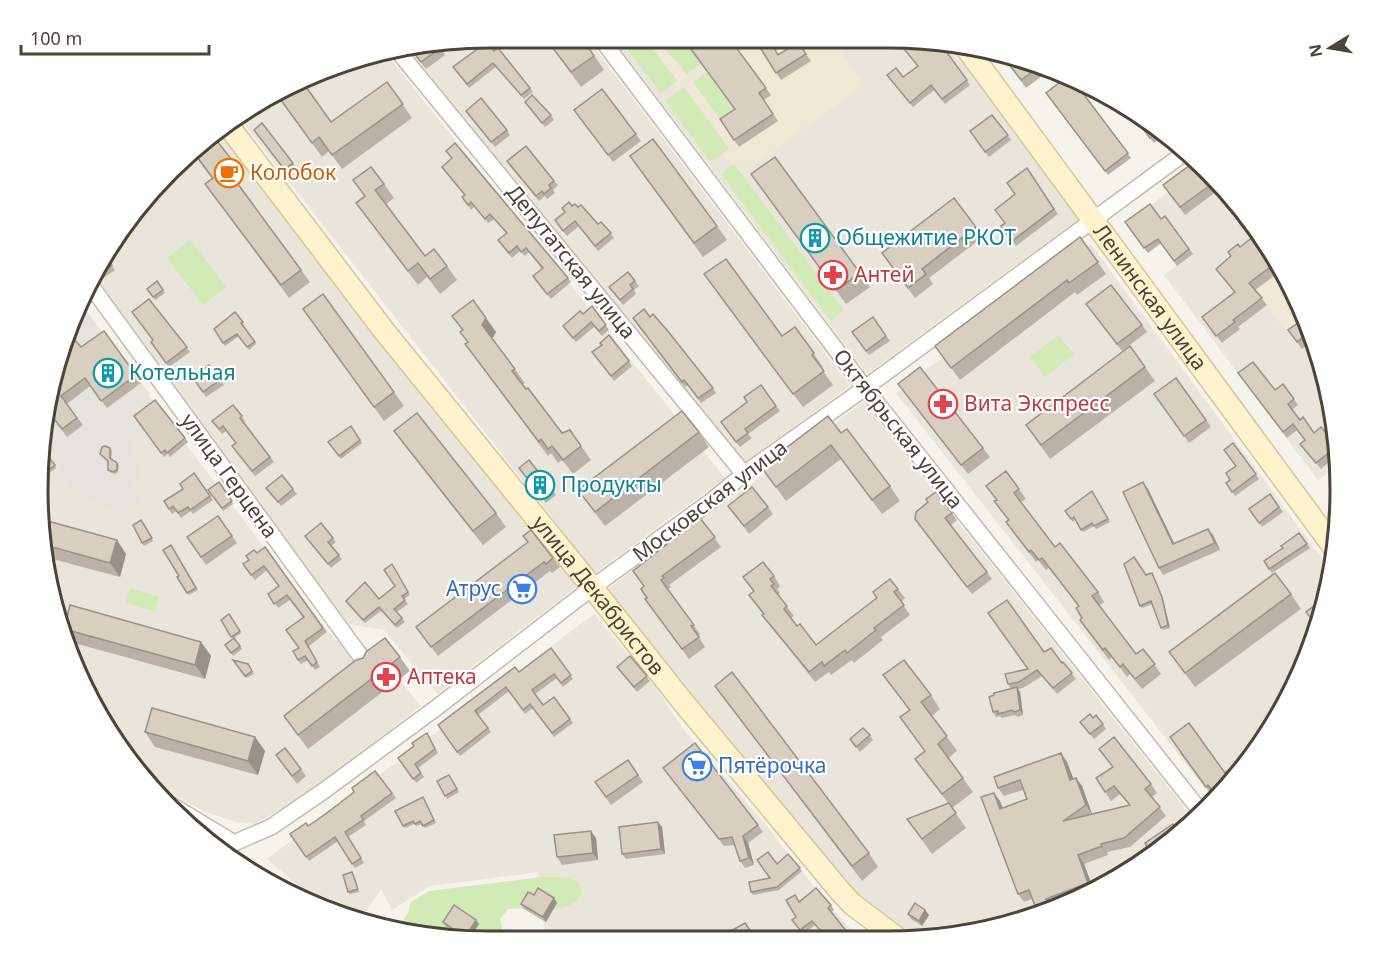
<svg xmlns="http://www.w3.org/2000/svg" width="1378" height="979" font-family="'Noto Sans',sans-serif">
  <rect width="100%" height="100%" fill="#f6f3ec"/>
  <g fill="#eae5da">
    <path d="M 490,38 L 588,39 L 850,386 L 741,466 L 408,48 Z"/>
    <path d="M 614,40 L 952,46 L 1079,219 L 867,374 Z"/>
    <path d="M 384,51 L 725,478 L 595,573 L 237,115 L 372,53 Z"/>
    <path d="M 221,129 L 578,586 L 437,694 L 384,630 L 349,624 L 91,286 L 149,192 Z"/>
    <path d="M 1200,168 L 1228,191 L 1244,213 L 1242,215 L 1260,237 L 1231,259 L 1325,380 L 1337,430 L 1338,465 L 1318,480 L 1164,275 L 1177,265 L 1161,244 L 1148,253 L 1129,227 L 1153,209 L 1151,205 Z"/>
    <path d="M 1091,244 L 1331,571 L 1325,606 L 1294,689 L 1247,764 L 1214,800 L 896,393 Z"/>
    <path d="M 79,304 L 335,640 L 372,648 L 421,706 L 307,794 L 255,824 L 236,822 L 206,812 L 177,797 L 151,774 L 84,689 L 46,577 L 41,431 L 72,316 Z"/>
    <path d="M 863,402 L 1195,821 L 1187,829 L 1088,895 L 948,938 L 913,938 L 847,887 L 607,589 Z"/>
    <path d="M 594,614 L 655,686 L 684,730 L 768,827 L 790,857 L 857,938 L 546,940 L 538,872 L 430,886 L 392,910 L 381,889 L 360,921 L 331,910 L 319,903 L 267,859 Z"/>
  </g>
  <path fill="#e6e2dd" d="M 80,303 L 150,394 L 126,411 L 140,431 L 128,441 L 142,477 L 131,486 L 141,498 L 124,511 L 113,511 L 70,484 L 42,446 L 41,431 L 72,316 Z"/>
  <g fill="#efe8d6">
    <path d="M 638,40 L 835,44 L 864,85 L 738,176 Z"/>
    <path d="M 1244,213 L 1280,263 L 1316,344 L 1325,380 L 1231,259 L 1260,237 L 1242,215 Z"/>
  </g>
  <g fill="#d2eab5">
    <path d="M 620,40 L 646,40 L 677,81 L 661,93 Z"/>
    <path d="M 658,41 L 684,41 L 701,64 L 687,74 Z"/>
    <path d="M 707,72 L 740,116 L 725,126 L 693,82 Z"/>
    <path d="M 684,87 L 729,149 L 711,162 L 665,101 Z"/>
    <path d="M 734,164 L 844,310 L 831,321 L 721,174 Z"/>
    <path d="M 190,240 L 226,287 L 203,305 L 167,258 Z"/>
    <path d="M 1058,335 L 1074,354 L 1045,377 L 1030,357 Z"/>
    <path d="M 130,588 L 159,597 L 155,612 L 126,603 Z"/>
    <path d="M 542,877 C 555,877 568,876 579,883 L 582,894 C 567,918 532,906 508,909 L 500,919 L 505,940 L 460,941 L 405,931 L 402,922 L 408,913 L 411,902 L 429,891 Z"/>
  </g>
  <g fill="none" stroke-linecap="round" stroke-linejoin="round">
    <g stroke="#c2bbae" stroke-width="18">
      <g id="street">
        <path d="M 602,40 L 865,388 L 1202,813"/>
        <path d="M 397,50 L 744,474"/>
        <path d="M 91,286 L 367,665"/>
        <path d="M 163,800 L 234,843 L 271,827 L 325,790 L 436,708 L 593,587 L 710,502 L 744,474 L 865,388 L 1183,154"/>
      </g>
    </g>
    <g stroke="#d6c79b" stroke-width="24">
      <g id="secondary">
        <path id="s1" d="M 965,46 L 1335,549"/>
        <path id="s2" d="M 227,124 L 385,332 L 580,572 L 683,702 L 840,891 L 852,904 L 897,938"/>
      </g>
    </g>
    <use href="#street" stroke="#fff" stroke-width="15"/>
    <use href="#secondary" stroke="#fff3cd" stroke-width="21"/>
  </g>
  <g fill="#bab2a6">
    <path d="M 546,39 L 583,39 L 604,70 L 581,87 Z"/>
    <path d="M 732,42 L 771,95 L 764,100 L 778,121 L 739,147 L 720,119 L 735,109 Z"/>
    <path d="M 799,43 L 811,61 L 781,80 L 759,46 L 779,54 Z"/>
    <path d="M 437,44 L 445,55 L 426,69 L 410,48 Z"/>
    <path d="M 943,47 L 970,85 L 945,104 L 934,90 L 913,107 L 891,80 L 903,77 Z"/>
    <path d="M 498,48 L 533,92 L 524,99 L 496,67 L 469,88 L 453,67 L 494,51 Z"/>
    <path d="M 1007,58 L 1045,72 L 1046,73 L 1026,88 L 1005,59 Z"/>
    <path d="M 387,82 L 412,118 L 342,169 L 329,151 L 322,157 L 278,96 L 331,122 Z"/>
    <path d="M 1076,84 L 1131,158 L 1108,175 L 1046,93 Z"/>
    <path d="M 602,89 L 641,141 L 613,162 L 574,110 Z"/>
    <path d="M 528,106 L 551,115 L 554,120 L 545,127 Z"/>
    <path d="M 1128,109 L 1162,137 L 1154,143 Z"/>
    <path d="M 469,115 L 507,130 L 510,135 L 495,147 Z"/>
    <path d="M 992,115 L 1011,140 L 989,157 L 970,131 Z"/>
    <path d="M 262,123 L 296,167 L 288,174 L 254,130 Z"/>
    <path d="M 446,151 L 568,278 L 571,282 L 551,299 L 536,281 L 542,269 L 529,252 L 525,256 L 520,251 L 512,258 L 501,245 L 506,233 L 494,219 L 488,223 L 474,207 L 471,210 L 462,197 L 464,195 L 442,167 L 452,158 Z"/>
    <path d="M 193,153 L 231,159 L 240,172 L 233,177 L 310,282 L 289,298 L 214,196 L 212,179 Z"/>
    <path d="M 775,157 L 870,287 L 846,304 L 751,174 Z"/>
    <path d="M 180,165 L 182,167 L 152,189 Z"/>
    <path d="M 510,166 L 554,181 L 558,185 L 553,190 L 555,193 L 547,199 L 545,196 L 539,201 Z"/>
    <path d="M 1027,168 L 1058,214 L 1016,246 L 1001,226 L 1005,223 L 1015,194 Z"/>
    <path d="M 640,170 L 717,226 L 727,240 L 703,257 Z"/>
    <path d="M 353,180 L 384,184 L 394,198 L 386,204 L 425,256 L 447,266 L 457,280 L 440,294 L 427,277 L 418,285 L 356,203 L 365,196 Z"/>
    <path d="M 1216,181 L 1221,188 L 1185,215 L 1163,185 Z"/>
    <path d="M 572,206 L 598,224 L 601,222 L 614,238 L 598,251 L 579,226 L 567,236 L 558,225 Z"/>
    <path d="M 1165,216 L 1193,254 L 1177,266 L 1161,243 L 1148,253 L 1125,222 L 1161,219 Z"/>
    <path d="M 976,227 L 983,237 L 929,278 L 933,284 L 915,298 L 882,253 Z"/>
    <path d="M 1080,237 L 1106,274 L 1077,295 L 1075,292 L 960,380 L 935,346 Z"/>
    <path d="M 1240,247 L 1280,263 L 1295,296 L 1291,299 L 1274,276 L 1255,290 L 1267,305 L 1238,327 L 1240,329 L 1222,343 L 1202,317 L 1235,292 L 1216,269 L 1231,256 Z"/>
    <path d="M 107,259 L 115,270 L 102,279 L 98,274 Z"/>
    <path d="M 628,272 L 639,286 L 634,290 L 636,294 L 623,305 L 613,292 Z"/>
    <path d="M 157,281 L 165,293 L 155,300 L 147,289 Z"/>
    <path d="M 714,288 L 782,336 L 795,327 L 823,367 L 821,368 L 833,385 L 803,407 Z"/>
    <path d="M 323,294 L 404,406 L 384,421 L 303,309 Z"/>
    <path d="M 149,299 L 190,352 L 169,367 L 151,342 L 153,340 Z"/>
    <path d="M 592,306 L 609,330 L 602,336 L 594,327 L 576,342 L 563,326 L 583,314 Z"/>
    <path d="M 1091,311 L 1142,325 L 1147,332 L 1122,351 Z"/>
    <path d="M 235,312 L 244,325 L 243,326 L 256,344 L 249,350 L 239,336 L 225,346 L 214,329 Z"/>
    <path d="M 452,316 L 496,332 L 492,339 L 525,383 L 522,385 L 562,433 L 570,430 L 591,460 L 573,474 L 562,460 L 558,463 L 551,453 L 548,456 L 465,344 L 467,342 L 462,330 Z"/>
    <path d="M 873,317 L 890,341 L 869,355 L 852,332 Z"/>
    <path d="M 633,318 L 713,388 L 716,393 L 701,403 L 688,385 L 685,387 Z"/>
    <path d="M 1305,318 L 1315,340 L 1302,349 L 1288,330 Z"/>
    <path d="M 104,331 L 141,383 L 107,408 L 90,386 L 67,404 L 83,425 L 67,437 L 47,410 L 81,347 Z"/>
    <path d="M 609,335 L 632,366 L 614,381 L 592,352 L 602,345 Z"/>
    <path d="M 209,365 L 224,385 L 206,397 L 192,377 Z"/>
    <path d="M 1145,367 L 1155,381 L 1050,459 L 1026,425 Z"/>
    <path d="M 1238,373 L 1275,390 L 1283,384 L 1298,405 L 1292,410 L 1300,420 L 1314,433 L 1337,447 L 1337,455 L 1321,469 L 1300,444 L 1305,440 L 1297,430 L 1287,438 Z"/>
    <path d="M 1176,378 L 1211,427 L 1189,443 L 1154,394 Z"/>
    <path d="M 898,384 L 983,448 L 990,457 L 968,474 Z"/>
    <path d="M 155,400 L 188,442 L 170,457 L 168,454 L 164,457 L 134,416 Z"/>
    <path d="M 233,405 L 245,421 L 244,422 L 274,462 L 255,476 L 232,446 L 236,443 L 226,431 L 222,434 L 212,421 Z"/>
    <path d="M 776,406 L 780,411 L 748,434 L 752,438 L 740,447 L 721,422 Z"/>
    <path d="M 351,426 L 362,443 L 341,459 L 328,442 Z"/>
    <path d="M 394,431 L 496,513 L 506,527 L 483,545 L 404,445 Z"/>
    <path d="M 699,432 L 709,447 L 605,526 L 578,490 Z"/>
    <path d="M 841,433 L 890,486 L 900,501 L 882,514 L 841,459 L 786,501 L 761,467 Z"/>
    <path d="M 1233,443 L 1259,479 L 1235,496 L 1226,483 L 1230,480 L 1236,466 Z"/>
    <path d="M 42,447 L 56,468 L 49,473 L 42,465 Z"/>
    <path d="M 110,448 L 112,451 L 111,459 L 119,465 L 118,472 L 115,474 L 110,472 L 108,470 L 108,462 L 100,454 Z"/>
    <path d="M 519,468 L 551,488 L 556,495 L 546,503 Z"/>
    <path d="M 1006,471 L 1026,499 L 1021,502 L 1055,547 L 1098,592 L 1104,602 L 1099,606 L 1136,654 L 1143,649 L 1161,674 L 1142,689 L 1130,674 L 1127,677 L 1112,657 L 1109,660 L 1086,629 L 1078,606 L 1049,568 L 1046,570 L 1038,560 L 1036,562 L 1006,522 L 1008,520 L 994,501 L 996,500 Z"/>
    <path d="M 194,473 L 213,500 L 193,514 L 191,511 L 181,518 L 176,511 L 172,514 L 164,501 L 183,489 Z"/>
    <path d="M 219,482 L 233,504 L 223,511 L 208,490 Z"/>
    <path d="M 293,489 L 297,494 L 281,506 L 270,493 Z"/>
    <path d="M 1148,489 L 1174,544 L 1213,535 L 1220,550 L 1163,575 L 1159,568 Z"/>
    <path d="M 1092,491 L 1110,522 L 1096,529 L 1094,526 L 1083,532 L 1075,520 L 1073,522 L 1065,511 Z"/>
    <path d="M 1270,494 L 1283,512 L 1262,527 L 1249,509 Z"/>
    <path d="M 728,506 L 768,507 L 773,514 L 749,534 Z"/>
    <path d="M 952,513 L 957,520 L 951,525 L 992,579 L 972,594 L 915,519 Z"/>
    <path d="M 218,516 L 237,543 L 206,565 L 187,537 Z"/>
    <path d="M 700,518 L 721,547 L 669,585 L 671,587 L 668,589 L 700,634 L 698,636 L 705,647 L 689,659 L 645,599 L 647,598 L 644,586 Z"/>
    <path d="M 44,520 L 126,554 L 120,577 L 45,557 Z"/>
    <path d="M 141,520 L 153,541 L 144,546 L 142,543 Z"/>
    <path d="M 1299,533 L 1310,548 L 1272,573 L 1264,561 L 1283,548 Z"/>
    <path d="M 523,536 L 553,558 L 560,567 L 552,573 L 550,571 L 438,656 L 416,627 L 528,542 Z"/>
    <path d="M 333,538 L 336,542 L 331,546 L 342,559 L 331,568 L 308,540 Z"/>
    <path d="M 171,545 L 198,590 L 189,595 L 177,577 L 179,576 Z"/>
    <path d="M 265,547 L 327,632 L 309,646 L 320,667 L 315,670 L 308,660 L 301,664 L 298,660 L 303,618 L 290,600 L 278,608 L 268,594 L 279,586 L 267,570 L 255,580 L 246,568 L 257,553 Z"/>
    <path d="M 392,564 L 410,595 L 404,599 L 408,604 L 397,612 L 405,622 L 397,628 L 381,611 L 365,623 L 349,605 L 379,599 L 395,586 Z"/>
    <path d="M 1152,573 L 1163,600 L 1170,628 L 1163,630 L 1153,604 L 1142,608 L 1140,606 L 1146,575 Z"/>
    <path d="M 774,576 L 780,586 L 777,589 L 780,593 L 778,595 L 794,616 L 791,618 L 797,626 L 816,645 L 898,589 L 905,598 L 901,602 L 910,615 L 881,637 L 883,640 L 854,663 L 852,660 L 831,675 L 829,672 L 815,682 L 762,615 L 763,614 L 749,595 L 754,591 L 743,577 Z"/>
    <path d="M 1291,594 L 1301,609 L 1195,687 L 1169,652 Z"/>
    <path d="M 229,614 L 241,633 L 233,639 L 221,620 Z"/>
    <path d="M 64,629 L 201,642 L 211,656 L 205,679 L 74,643 Z"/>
    <path d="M 234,638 L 242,649 L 233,656 L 225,645 Z"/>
    <path d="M 551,648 L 573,679 L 563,687 L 557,678 L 535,694 L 543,705 L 554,697 L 573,723 L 554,737 L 533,708 L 525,714 L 509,691 L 478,715 L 491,732 L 460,756 L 438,725 L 519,672 Z"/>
    <path d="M 1044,652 L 1062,663 L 1063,662 L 1076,679 L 1057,694 L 1042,676 L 1023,688 L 1018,689 L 1020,692 L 1023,715 L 1018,717 L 1015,715 L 1002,718 L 1000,716 L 996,717 L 993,712 L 994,695 L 1011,689 L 1008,684 L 1028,669 Z"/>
    <path d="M 630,656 L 650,681 L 637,692 L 620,671 Z"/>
    <path d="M 400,657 L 410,671 L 308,749 L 284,716 Z"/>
    <path d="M 233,660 L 248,664 L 254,674 L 246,678 Z"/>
    <path d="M 883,675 L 931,695 L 940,709 L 932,716 L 957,751 L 948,758 L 973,792 L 952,808 L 966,828 L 932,854 L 907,819 L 948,803 L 915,759 L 925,752 L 900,717 L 909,710 Z"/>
    <path d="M 715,686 L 869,853 L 878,867 L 862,881 Z"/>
    <path d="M 1096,715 L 1106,729 L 1094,739 L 1080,722 L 1093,718 Z"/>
    <path d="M 145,732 L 255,737 L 265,751 L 258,775 L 155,747 Z"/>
    <path d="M 427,733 L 438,753 L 418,768 L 424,777 L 416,783 L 398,758 L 414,746 Z"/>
    <path d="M 870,735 L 873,740 L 860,752 L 850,739 Z"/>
    <path d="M 1099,749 L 1151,784 L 1157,793 L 1152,797 L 1166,816 L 1130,847 L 1107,852 L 1108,855 L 1084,864 L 1094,891 L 1072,900 L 1037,911 L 1032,899 L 1024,902 L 1018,894 L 1000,801 L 1003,808 L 1027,799 L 1023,790 L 1004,796 L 998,788 L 1061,753 L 1067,762 L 1073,779 L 1076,778 L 1082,786 L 1092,814 L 1091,814 L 1129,805 L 1120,794 L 1111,801 L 1105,792 L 1113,767 Z"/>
    <path d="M 1179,752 L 1225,773 L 1233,779 L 1215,799 Z"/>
    <path d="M 628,760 L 643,782 L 611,805 L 595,782 Z"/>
    <path d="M 281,762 L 301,769 L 306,776 L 297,784 Z"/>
    <path d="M 663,768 L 758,825 L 763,832 L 748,843 L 754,865 L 745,868 L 740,861 L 735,845 L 724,846 Z"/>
    <path d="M 375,771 L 396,798 L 364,821 L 366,825 L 348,837 L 364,863 L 355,868 L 338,841 L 309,861 L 290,834 L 308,826 L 354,792 Z"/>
    <path d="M 449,775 L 459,792 L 447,799 L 437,781 Z"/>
    <path d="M 423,797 L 436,823 L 425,828 L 422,824 L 416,826 L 414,824 L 405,828 L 403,826 Z"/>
    <path d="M 658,822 L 662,827 L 665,854 L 626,859 L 622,854 Z"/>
    <path d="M 596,838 L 598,860 L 562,865 L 557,857 Z"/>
    <path d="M 788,854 L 802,871 L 779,890 L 753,895 L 751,892 L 770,878 L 777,864 Z"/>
    <path d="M 352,872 L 354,875 L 359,892 L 350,894 L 348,892 Z"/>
    <path d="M 534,895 L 554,898 L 557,903 L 546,922 L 524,909 L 521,904 Z"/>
    <path d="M 800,901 L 831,905 L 834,910 L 831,912 L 847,932 L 857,938 L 826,938 L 815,925 L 803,935 L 792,920 L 796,917 Z"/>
    <path d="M 925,910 L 929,915 L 922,926 L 911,919 L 908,914 Z"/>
    <path d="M 443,922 L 479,924 L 469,940 L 466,941 L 446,927 Z"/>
    <path d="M 745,923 L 755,937 L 754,939 L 734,939 Z"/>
  </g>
  <g fill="#979187">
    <path d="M 486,318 L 496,332 L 492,339 L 482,325 Z"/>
    <path d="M 1143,482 L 1148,489 L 1178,551 L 1173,544 Z"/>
    <path d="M 1208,529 L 1213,535 L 1220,550 L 1215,543 Z"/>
    <path d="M 117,540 L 126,554 L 120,577 L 110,563 Z"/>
    <path d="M 1152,573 L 1163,600 L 1170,628 L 1168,625 Z"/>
    <path d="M 201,642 L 211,656 L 205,679 L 195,665 Z"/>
    <path d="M 1017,687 L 1020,692 L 1023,715 L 1020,710 Z"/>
    <path d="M 255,737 L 265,751 L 258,775 L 248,761 Z"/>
    <path d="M 1061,753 L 1067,762 L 1077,788 L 1070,780 Z"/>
    <path d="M 1076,778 L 1082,786 L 1092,814 L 1086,805 Z"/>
    <path d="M 994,793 L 1000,801 L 1006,818 L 1000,809 Z"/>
    <path d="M 658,822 L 662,827 L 665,854 L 661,849 Z"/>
    <path d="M 591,831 L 596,838 L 598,860 L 593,853 Z"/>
    <path d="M 743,836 L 748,843 L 754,865 L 749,858 Z"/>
    <path d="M 1078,855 L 1084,864 L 1094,891 L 1088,883 Z"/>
    <path d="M 249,863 L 254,870 L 253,872 L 246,868 Z"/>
    <path d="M 554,898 L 557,903 L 546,922 L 543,917 Z"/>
    <path d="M 925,910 L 929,915 L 922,926 L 919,921 Z"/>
    <path d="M 476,920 L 479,924 L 469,940 L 467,940 L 465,937 Z"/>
  </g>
  <g fill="#d8cfc1" stroke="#979187" stroke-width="1.5">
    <path d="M 546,39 L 583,39 L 594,56 L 571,72 Z"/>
    <path d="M 685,41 L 732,42 L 766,88 L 759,93 L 773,114 L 734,140 L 720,119 L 735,109 Z"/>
    <path d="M 487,42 L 494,51 L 498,48 L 530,88 L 521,95 L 493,63 L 467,84 L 453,67 Z"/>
    <path d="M 765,42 L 771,43 L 778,55 L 797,43 L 799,43 L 806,54 L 776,73 L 759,46 Z"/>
    <path d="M 437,44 L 440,48 L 421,62 L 410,48 Z"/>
    <path d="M 901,45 L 938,46 L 940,49 L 943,47 L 967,80 L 942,99 L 931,85 L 910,103 L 887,75 L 896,68 L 903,77 L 918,66 Z"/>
    <path d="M 1007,58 L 1036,69 L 1021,80 L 1005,59 Z"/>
    <path d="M 1064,79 L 1076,84 L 1128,153 L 1105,171 L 1046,93 Z"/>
    <path d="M 387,82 L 403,104 L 332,155 L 319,137 L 312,143 L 278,96 L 304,84 L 331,122 Z"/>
    <path d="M 602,89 L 636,134 L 608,155 L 574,110 Z"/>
    <path d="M 532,95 L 551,115 L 542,123 L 525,102 Z"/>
    <path d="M 481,98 L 507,130 L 491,142 L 466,111 Z"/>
    <path d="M 1129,110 L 1157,133 L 1150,138 Z"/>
    <path d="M 992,115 L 1008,135 L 985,152 L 970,131 Z"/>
    <path d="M 262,123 L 293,163 L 284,169 L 254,130 Z"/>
    <path d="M 213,136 L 231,159 L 224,165 L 301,270 L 281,285 L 205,184 L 213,178 L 194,153 Z"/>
    <path d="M 653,139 L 717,226 L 694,243 L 630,156 Z"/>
    <path d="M 455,143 L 568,278 L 547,294 L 533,276 L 543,268 L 526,248 L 521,252 L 517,246 L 509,253 L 498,240 L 507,233 L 490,214 L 485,219 L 471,202 L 468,205 L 462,197 L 465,195 L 442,167 L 452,158 L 446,151 Z"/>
    <path d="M 526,146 L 554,181 L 549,185 L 551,188 L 544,194 L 542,191 L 536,196 L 507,161 Z"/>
    <path d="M 775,157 L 860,273 L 836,290 L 751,174 Z"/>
    <path d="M 1193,163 L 1216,181 L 1180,207 L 1163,185 Z"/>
    <path d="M 371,167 L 384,184 L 375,190 L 425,256 L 434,249 L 447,266 L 430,279 L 418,263 L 408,271 L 356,203 L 365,196 L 353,180 Z"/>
    <path d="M 1027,168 L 1054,209 L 1012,241 L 1001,226 L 1005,223 L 995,210 L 1015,194 L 1007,183 Z"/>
    <path d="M 954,198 L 976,227 L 922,269 L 926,274 L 908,288 L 882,253 Z"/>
    <path d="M 569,202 L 572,206 L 575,204 L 578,207 L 581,205 L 598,224 L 601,222 L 611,233 L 595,246 L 575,221 L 563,231 L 555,220 L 565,212 L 562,208 Z"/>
    <path d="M 1150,204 L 1161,219 L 1165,216 L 1189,249 L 1174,261 L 1158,239 L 1144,248 L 1125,222 Z"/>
    <path d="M 1258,233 L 1280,263 L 1291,288 L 1286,291 L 1269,268 L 1249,283 L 1262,298 L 1233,320 L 1235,322 L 1216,336 L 1202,317 L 1235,292 L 1216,269 L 1231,256 L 1228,252 L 1238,244 L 1240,247 Z"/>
    <path d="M 1080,237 L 1098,262 L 1069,283 L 1067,280 L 951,368 L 935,346 Z"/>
    <path d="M 107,259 L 112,265 L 98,275 L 98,274 Z"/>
    <path d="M 726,259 L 782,336 L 795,327 L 814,353 L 812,355 L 824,371 L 793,394 L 704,274 Z"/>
    <path d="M 628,272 L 635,281 L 630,285 L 633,289 L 620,300 L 609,287 Z"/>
    <path d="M 157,281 L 163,290 L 153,297 L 147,289 Z"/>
    <path d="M 1111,285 L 1142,325 L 1117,344 L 1086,304 Z"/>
    <path d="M 323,294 L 394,392 L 374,407 L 303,309 Z"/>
    <path d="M 149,299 L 187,347 L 166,363 L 151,342 L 153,340 L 132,312 Z"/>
    <path d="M 473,300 L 486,318 L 482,325 L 515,369 L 512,371 L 526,389 L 528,388 L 562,433 L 570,430 L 581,446 L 563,460 L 552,446 L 548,449 L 541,439 L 539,442 L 465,344 L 468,342 L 460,332 L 463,330 L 452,316 Z"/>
    <path d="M 592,306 L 606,325 L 599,331 L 591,322 L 573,338 L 563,326 L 580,311 L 583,314 Z"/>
    <path d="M 644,309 L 650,317 L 653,314 L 667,330 L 713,388 L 698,398 L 684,380 L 682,382 L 633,318 Z"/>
    <path d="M 235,312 L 243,322 L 241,323 L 255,342 L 247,347 L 237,334 L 223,343 L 214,329 Z"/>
    <path d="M 873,317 L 886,336 L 866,351 L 852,332 Z"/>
    <path d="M 1305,318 L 1311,331 L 1297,342 L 1288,330 Z"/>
    <path d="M 104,331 L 136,375 L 101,401 L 85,378 L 61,396 L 77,418 L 62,429 L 47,410 L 60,359 L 65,356 L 62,353 L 67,336 L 70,334 L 81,347 Z"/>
    <path d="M 609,335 L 629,361 L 611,376 L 592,352 L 602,345 L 600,343 Z"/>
    <path d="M 1130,346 L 1145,367 L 1041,445 L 1026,425 Z"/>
    <path d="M 1253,362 L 1275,390 L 1283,384 L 1294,399 L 1288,404 L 1300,420 L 1303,417 L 1314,433 L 1321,427 L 1337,446 L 1316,463 L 1300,444 L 1305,440 L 1293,424 L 1283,432 L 1238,373 Z"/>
    <path d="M 209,365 L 220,380 L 203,392 L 192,377 Z"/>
    <path d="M 920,367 L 983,448 L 961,465 L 898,384 Z"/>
    <path d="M 1176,378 L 1206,420 L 1184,436 L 1154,394 Z"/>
    <path d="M 761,385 L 776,406 L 745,429 L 748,433 L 736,442 L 721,422 L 747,402 L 744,397 Z"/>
    <path d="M 155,400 L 185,438 L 167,453 L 165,450 L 161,453 L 134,416 Z"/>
    <path d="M 233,405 L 242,416 L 240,418 L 270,457 L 252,471 L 232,446 L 236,443 L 223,426 L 219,429 L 212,421 Z"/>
    <path d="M 682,411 L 699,432 L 595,512 L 578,490 Z"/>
    <path d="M 417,413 L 496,513 L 473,531 L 394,431 Z"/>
    <path d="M 828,416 L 841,433 L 847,429 L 890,486 L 872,500 L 831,445 L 776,487 L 761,467 Z"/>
    <path d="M 351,426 L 360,440 L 339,456 L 328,442 Z"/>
    <path d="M 1233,443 L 1256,474 L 1232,492 L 1226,483 L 1230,480 L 1226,473 L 1236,466 L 1224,450 Z"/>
    <path d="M 105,446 L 110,448 L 110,458 L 117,463 L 117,470 L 113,472 L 108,470 L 108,461 L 100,454 L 102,447 Z"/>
    <path d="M 42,447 L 47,454 L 42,458 Z"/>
    <path d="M 47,455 L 55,465 L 47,471 L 42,465 L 42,459 Z"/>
    <path d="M 529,460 L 551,488 L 541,496 L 519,468 Z"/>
    <path d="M 1006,471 L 1019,489 L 1014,493 L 1055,547 L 1060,543 L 1098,592 L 1092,596 L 1136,654 L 1143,649 L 1155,664 L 1135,679 L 1123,664 L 1120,667 L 1105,648 L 1103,650 L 1080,620 L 1082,618 L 1076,608 L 1079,606 L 1042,558 L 1039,560 L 1031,550 L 1029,552 L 1006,522 L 1009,520 L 994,501 L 997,500 L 986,486 Z"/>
    <path d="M 194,473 L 210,496 L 190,510 L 188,507 L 178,513 L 173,506 L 169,509 L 164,501 L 183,489 L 180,484 Z"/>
    <path d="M 282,475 L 293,489 L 278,502 L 266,488 Z"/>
    <path d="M 219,482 L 232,501 L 222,508 L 208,490 Z"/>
    <path d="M 1143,482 L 1173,544 L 1208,529 L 1215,543 L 1159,568 L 1123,492 Z"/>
    <path d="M 752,487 L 768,507 L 744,526 L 728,506 Z"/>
    <path d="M 1092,491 L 1108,519 L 1094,526 L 1092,523 L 1081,530 L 1074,517 L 1071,519 L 1065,511 Z"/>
    <path d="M 936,492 L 952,513 L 945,518 L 987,572 L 967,587 L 915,519 L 916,512 L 928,502 L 926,499 Z"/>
    <path d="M 1270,494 L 1279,507 L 1259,523 L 1249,509 Z"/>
    <path d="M 218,516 L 232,536 L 201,557 L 187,537 Z"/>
    <path d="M 700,518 L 715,537 L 662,576 L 664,578 L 661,580 L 694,625 L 691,626 L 699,637 L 682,649 L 645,599 L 647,598 L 641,589 L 644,586 L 633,571 Z"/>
    <path d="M 44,520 L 117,540 L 110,563 L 45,545 Z"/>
    <path d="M 141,520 L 152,538 L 142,543 L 133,525 Z"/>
    <path d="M 321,523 L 333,538 L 328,542 L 339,555 L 328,564 L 305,536 Z"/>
    <path d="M 531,530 L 553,558 L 546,564 L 544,562 L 431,647 L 416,627 L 528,542 L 523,536 Z"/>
    <path d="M 1299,533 L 1307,544 L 1269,569 L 1264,561 L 1283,548 L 1281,546 Z"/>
    <path d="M 171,545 L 196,588 L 187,593 L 177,577 L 179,576 L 163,550 Z"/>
    <path d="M 265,547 L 323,628 L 305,641 L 317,662 L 312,666 L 305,656 L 298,660 L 293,651 L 299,648 L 286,630 L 304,617 L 287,595 L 274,604 L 268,594 L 279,586 L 264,566 L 251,575 L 243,564 L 249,560 L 246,556 L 254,550 L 257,553 Z"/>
    <path d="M 1134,557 L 1146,575 L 1152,573 L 1162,597 L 1168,625 L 1161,628 L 1151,601 L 1140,606 L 1124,564 Z"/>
    <path d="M 763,562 L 774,576 L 770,579 L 774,584 L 771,586 L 787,606 L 784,609 L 797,626 L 800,624 L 816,645 L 874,600 L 877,598 L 873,592 L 890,579 L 898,589 L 894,592 L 904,605 L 874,628 L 876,630 L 847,653 L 845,650 L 824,666 L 822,662 L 809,672 L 762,615 L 764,614 L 749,595 L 754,591 L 743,577 Z"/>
    <path d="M 392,564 L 408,592 L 402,596 L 405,600 L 394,609 L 402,618 L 395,625 L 379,607 L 363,620 L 346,601 L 365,582 L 379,599 L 395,586 L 384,570 Z"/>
    <path d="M 1275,573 L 1291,594 L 1185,673 L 1169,652 Z"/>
    <path d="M 1326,597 L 1325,606 L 1318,627 L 1306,612 Z"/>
    <path d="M 1007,600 L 1044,652 L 1051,648 L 1062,663 L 1063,662 L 1072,673 L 1053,688 L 1037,670 L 1019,682 L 1008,684 L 1005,674 L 1028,669 L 988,613 Z"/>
    <path d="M 70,605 L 201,642 L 195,665 L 64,629 Z"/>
    <path d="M 229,614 L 240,631 L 231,637 L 221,620 Z"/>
    <path d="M 234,638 L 240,646 L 231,653 L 225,645 Z"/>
    <path d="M 385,638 L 400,657 L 298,735 L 284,716 L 356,660 L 363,658 L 366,652 Z"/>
    <path d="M 551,648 L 571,675 L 561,683 L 554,674 L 532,690 L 543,705 L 554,697 L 570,719 L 552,733 L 530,704 L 523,710 L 506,687 L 475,711 L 488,728 L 457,752 L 438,725 L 515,667 L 519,672 Z"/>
    <path d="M 630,656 L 647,676 L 634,687 L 617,667 Z"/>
    <path d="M 233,660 L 248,664 L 252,671 L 245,676 Z"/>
    <path d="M 904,660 L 931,695 L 921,702 L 947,736 L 938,744 L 963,778 L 942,794 L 915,759 L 925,751 L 900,717 L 910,710 L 883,675 Z"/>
    <path d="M 732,672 L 869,853 L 852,866 L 715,686 Z"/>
    <path d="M 1017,687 L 1020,710 L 1014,712 L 1012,710 L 998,714 L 998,711 L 993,712 L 989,697 L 994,695 L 994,693 Z"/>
    <path d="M 152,708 L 255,737 L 248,761 L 145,732 Z"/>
    <path d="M 1090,714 L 1093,718 L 1096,715 L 1103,724 L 1090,734 L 1080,722 Z"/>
    <path d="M 1189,723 L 1225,773 L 1227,771 L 1233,779 L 1218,795 L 1217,794 L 1216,795 L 1208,785 L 1206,787 L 1170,737 Z"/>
    <path d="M 863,728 L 870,735 L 856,747 L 850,739 Z"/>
    <path d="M 427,733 L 435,749 L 415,764 L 421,773 L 413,779 L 398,758 L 414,746 L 412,743 Z"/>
    <path d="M 1114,737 L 1151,784 L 1145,789 L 1160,807 L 1124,838 L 1101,844 L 1102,846 L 1078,855 L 1088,883 L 1046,899 L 1049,907 L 1037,911 L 1029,890 L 1018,894 L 981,797 L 994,793 L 1000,809 L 1027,799 L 1020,780 L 998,788 L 994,777 L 1061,753 L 1070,780 L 1076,778 L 1086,805 L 1063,821 L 1130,805 L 1114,786 L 1105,792 L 1096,778 L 1113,767 L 1099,749 Z"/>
    <path d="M 695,743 L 758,825 L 743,836 L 749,858 L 740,861 L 732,837 L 719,839 L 663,768 Z"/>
    <path d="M 285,748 L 301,769 L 292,776 L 276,755 Z"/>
    <path d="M 628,760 L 638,775 L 606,797 L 595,782 Z"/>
    <path d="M 375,771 L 392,793 L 361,816 L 363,820 L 345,832 L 361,858 L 352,864 L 335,837 L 306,857 L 290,834 L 306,823 L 308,826 L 327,813 L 354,792 L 352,788 Z"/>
    <path d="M 449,775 L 457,789 L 445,796 L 437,781 Z"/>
    <path d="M 423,797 L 434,820 L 423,826 L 420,821 L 415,824 L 413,821 L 403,826 L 395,811 Z"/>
    <path d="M 949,803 L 956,813 L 922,839 L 907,819 Z"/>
    <path d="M 658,822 L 661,849 L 622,854 L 619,827 Z"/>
    <path d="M 1173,824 L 1179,832 L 1183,829 L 1184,831 L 1139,861 L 1135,856 L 1147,847 L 1145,843 Z"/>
    <path d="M 591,831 L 593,853 L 557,857 L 554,835 Z"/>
    <path d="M 230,851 L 249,863 L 246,868 L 227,856 Z"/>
    <path d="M 768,852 L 777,864 L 788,854 L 800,868 L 777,887 L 751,892 L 749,882 L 770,878 L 757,860 Z"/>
    <path d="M 352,872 L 358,889 L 348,892 L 343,875 Z"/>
    <path d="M 538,888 L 554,898 L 543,917 L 521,904 L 528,892 L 534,895 Z"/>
    <path d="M 816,888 L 831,905 L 828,908 L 847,932 L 850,930 L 857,938 L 827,938 L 812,921 L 800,930 L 792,920 L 796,917 L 786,900 L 795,895 L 799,902 Z"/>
    <path d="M 915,903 L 925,910 L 919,921 L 908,914 Z"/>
    <path d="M 454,905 L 476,920 L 465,937 L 443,922 Z"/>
    <path d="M 745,923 L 752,933 L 744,939 L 735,939 L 729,932 Z"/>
  </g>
  <defs>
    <g id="cafe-ring" transform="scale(1.5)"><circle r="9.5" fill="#fff" stroke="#e8710a" stroke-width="1.5"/><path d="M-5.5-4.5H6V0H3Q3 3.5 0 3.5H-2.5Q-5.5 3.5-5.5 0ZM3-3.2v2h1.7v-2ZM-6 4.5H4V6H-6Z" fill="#e8710a"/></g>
    <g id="building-ring" transform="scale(1.5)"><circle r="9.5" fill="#fff" stroke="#0f9aa8" stroke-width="1.5"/><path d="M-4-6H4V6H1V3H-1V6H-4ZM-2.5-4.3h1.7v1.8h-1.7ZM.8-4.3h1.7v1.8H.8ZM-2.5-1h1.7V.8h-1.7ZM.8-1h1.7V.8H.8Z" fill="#0f9aa8"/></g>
    <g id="pharmacy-ring" transform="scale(1.5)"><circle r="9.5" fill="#fff" stroke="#e0444e" stroke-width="1.5"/><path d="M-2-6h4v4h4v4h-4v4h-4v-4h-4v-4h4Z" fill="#e0444e"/></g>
    <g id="supermarket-ring" transform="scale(1.5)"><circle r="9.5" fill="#fff" stroke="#3f7fe0" stroke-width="1.5"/><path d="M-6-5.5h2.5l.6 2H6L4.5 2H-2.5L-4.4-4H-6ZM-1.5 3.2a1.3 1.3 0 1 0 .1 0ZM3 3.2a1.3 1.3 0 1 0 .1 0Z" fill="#3f7fe0"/></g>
  </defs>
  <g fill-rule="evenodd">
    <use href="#cafe-ring" x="229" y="173"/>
    <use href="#building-ring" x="815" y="238"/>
    <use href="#pharmacy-ring" x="833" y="275"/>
    <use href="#building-ring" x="108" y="373"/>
    <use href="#pharmacy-ring" x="943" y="404"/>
    <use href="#building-ring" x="540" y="485"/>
    <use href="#supermarket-ring" x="522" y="589"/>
    <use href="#pharmacy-ring" x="386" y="677"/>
    <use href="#supermarket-ring" x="697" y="766"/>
  </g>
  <g text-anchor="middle" stroke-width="4.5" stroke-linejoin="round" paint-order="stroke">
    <g font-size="21" fill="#c56008" stroke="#fff" text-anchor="start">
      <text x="250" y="180">Колобок</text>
    </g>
    <g font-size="21" fill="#0d838f" stroke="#fff" text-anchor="start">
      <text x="836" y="245">Общежитие РКОТ</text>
      <text x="129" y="380">Котельная</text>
      <text x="561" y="492">Продукты</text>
    </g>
    <g font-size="21" fill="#4b4439" stroke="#fff">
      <text transform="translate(571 262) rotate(51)" y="7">Депутатская улица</text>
      <text dy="7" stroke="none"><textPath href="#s1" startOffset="312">Ленинская улица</textPath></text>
      <text transform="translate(898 429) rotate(52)" y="7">Октябрьская улица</text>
      <text transform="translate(229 476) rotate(54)" y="7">улица Герцена</text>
      <text transform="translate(710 501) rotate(-37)" y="7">Московская улица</text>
      <text dy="7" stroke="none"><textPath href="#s2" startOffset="600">улица Декабристов</textPath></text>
    </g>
    <g font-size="21" fill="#be3a42" stroke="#fff" text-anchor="start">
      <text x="854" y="282">Антей</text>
      <text x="964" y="411">Вита Экспресс</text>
      <text x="407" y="684">Аптека</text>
    </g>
    <g font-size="21" fill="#366cbe" stroke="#fff" text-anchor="end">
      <text x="501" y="596">Атрус</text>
      <text x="718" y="773" text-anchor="start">Пятёрочка</text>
    </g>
  </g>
  <path d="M0 0H1378V979H0ZM489 48H889A441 441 0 0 1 1330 489V490A441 441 0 0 1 889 931H489A441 441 0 0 1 48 490V489A441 441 0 0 1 489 48Z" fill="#fff" fill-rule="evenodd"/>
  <path fill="none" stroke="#4b4439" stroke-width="3" d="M489 48H889A441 441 0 0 1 1330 489V490A441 441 0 0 1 889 931H489A441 441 0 0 1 48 490V489A441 441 0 0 1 489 48Z"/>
  <g transform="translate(1330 48) rotate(259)" stroke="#ffffff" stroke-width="4.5" paint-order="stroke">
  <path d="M0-4.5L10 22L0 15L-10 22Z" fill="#4b4439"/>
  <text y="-9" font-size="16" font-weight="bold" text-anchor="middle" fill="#4b4439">N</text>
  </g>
  <path d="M21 45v9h188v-9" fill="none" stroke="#4b4439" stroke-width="3"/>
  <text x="30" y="45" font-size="18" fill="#4b4439" stroke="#ffffff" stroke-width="4.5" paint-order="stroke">100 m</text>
</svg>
